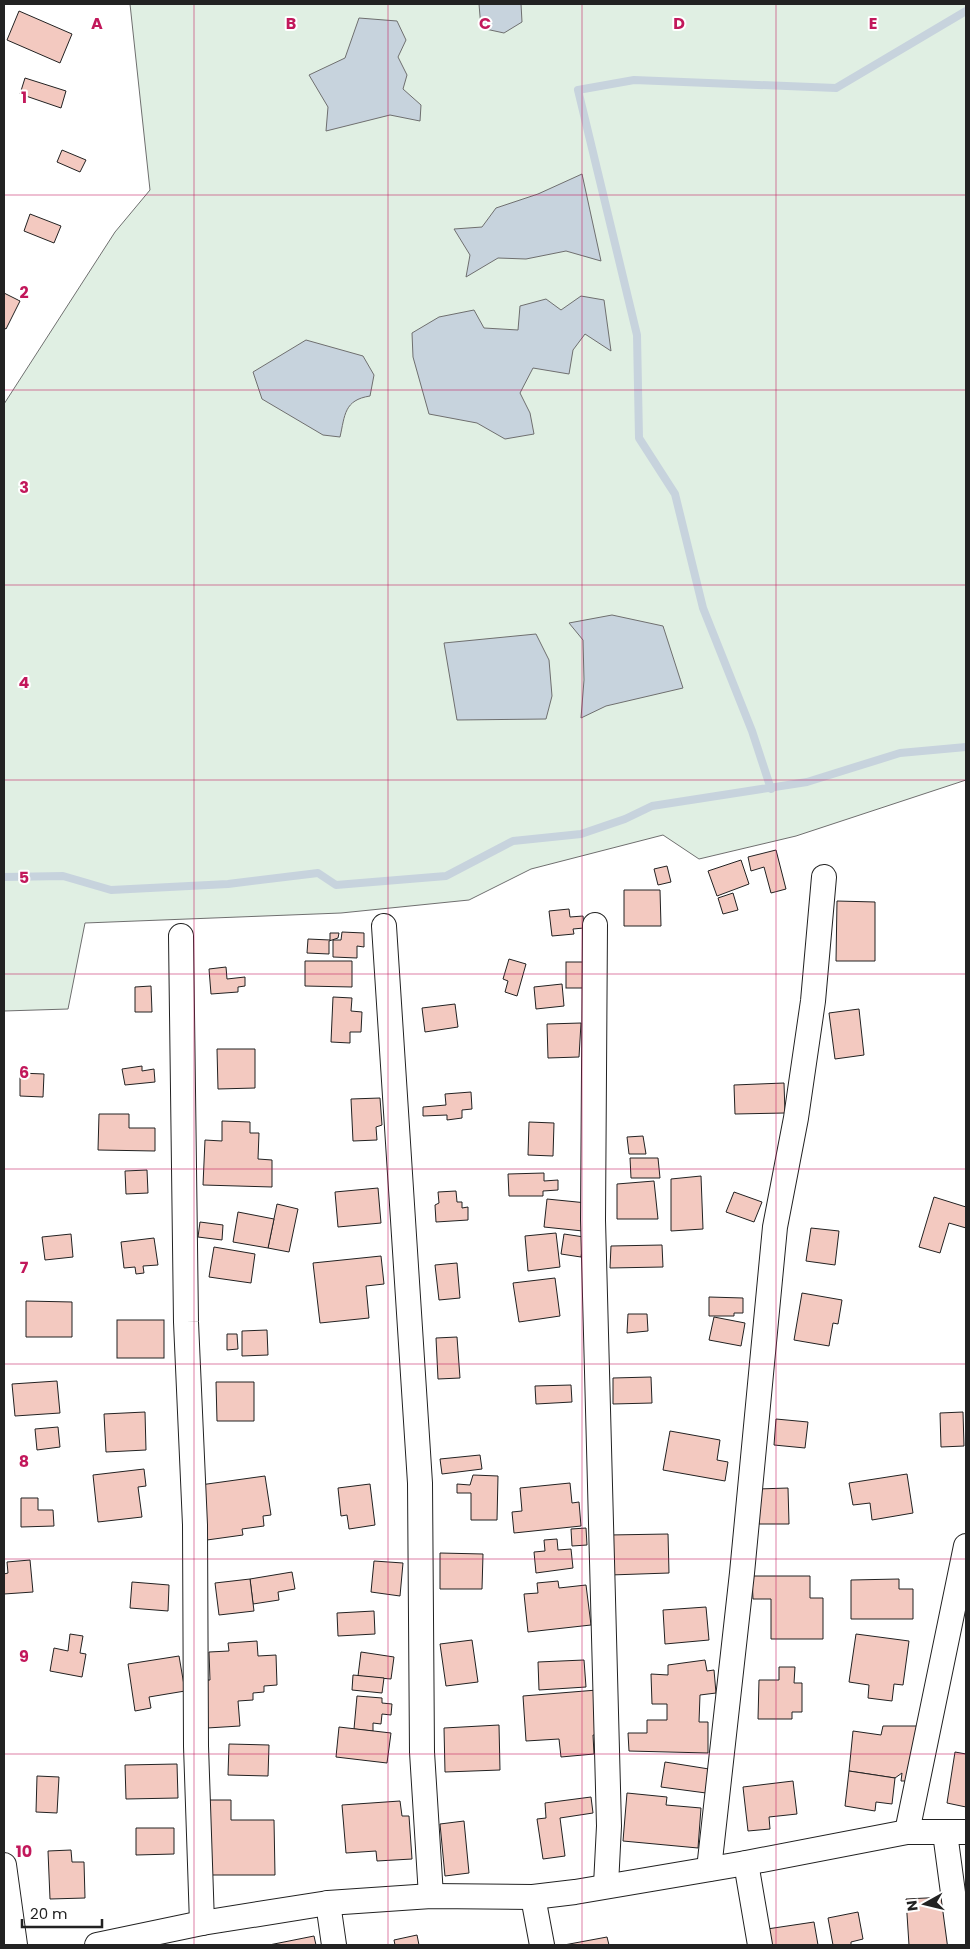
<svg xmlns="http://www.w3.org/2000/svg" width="970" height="1949" font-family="Poppins,sans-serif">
  <rect width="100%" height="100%" fill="#fff"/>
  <path fill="#e0efe3" stroke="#6f6f6f" d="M 130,4 L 966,4 L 966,780 L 796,836 L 699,859 L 663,835 L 531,869 L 469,900 L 341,913 L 85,923 L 68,1009 L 4,1011 L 4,404 L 115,232 L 150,190 Z"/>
  <g fill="#c7d3dd" stroke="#6f6f6f">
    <path d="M 479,4 L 521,4 L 522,22 L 504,33 L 481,28 Z"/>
    <path d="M 359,18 L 397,21 L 406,40 L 398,57 L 407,75 L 403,89 L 421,105 L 420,121 L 390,115 L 326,131 L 328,107 L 309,75 L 345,58 Z"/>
    <path d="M 582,174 L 601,261 L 566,251 L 526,259 L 498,258 L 466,277 L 470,255 L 454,229 L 482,227 L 496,208 L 538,194 Z"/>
    <path d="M 581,296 L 604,300 L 611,351 L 585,334 L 573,350 L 569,374 L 533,368 L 520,393 L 530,413 L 534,434 L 505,439 L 477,423 L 429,414 L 413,357 L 412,333 L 439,317 L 474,310 L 484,328 L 518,330 L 520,306 L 546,299 L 561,310 Z"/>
    <path d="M 306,340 L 363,356 L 374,375 L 370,396 C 344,400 345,415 340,437 L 323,435 L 262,399 L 253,372 Z"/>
    <path d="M 612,615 L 663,626 L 683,688 L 606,706 L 581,718 L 584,680 L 583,640 L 569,623 Z"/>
    <path d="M 536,634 L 549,660 L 552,696 L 546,719 L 457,720 L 444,643 Z"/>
  </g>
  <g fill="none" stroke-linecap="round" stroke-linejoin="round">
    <g stroke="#c7d3dd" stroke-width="8">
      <path d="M 771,789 L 752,731 L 703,608 L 675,494 L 639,438 L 637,335 L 578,90 L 634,80 L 836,88 L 966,11"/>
      <path d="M 4,877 L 63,876 L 111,890 L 228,884 L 318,873 L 336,885 L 446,876 L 513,841 L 581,834 L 625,819 L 652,806 L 807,782 L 900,753 L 966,747"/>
    </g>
  </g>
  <g fill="#f3c9c0" stroke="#222">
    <path d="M 19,11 L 72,34 L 60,63 L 7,40 Z"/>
    <path d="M 25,78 L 66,91 L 61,108 L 20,94 Z"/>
    <path d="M 62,150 L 86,160 L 80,172 L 57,162 Z"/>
    <path d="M 30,214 L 61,226 L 54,243 L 24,231 Z"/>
    <path d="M 4,293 L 20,301 L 6,329 L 4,328 Z"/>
    <path d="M 776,850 L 786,889 L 771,893 L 764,867 L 751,871 L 748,857 Z"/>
    <path d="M 741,860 L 749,884 L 717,896 L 708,871 Z"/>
    <path d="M 667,866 L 671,882 L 658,885 L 654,869 Z"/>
    <path d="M 624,890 L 660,890 L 661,926 L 624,926 Z"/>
    <path d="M 733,893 L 738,910 L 723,914 L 718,898 Z"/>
    <path d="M 837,901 L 875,902 L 875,961 L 836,961 Z"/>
    <path d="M 569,909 L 570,917 L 583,916 L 584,928 L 573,929 L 574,934 L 552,936 L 549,911 Z"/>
    <path d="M 342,932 L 364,933 L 364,947 L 357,946 L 357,958 L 333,957 L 333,940 L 341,940 Z"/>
    <path d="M 330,933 L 339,933 L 338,938 L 329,941 L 329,954 L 307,953 L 308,939 L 330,940 Z"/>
    <path d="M 509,959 L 526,964 L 517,996 L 505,992 L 508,981 L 503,979 Z"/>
    <path d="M 305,961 L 352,961 L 352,987 L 305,986 Z"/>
    <rect x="566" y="962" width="18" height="26"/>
    <path d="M 226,967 L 227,979 L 245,977 L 245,986 L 238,987 L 238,992 L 211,994 L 209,969 Z"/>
    <path d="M 562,984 L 564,1006 L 536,1009 L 534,987 Z"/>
    <path d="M 151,986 L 152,1012 L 135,1012 L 135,987 Z"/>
    <path d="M 333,997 L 352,998 L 351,1011 L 362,1012 L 361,1032 L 350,1032 L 350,1043 L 331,1042 Z"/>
    <path d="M 455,1004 L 458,1027 L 425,1032 L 422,1008 Z"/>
    <path d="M 859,1009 L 864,1055 L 835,1059 L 829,1013 Z"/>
    <path d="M 581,1023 L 579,1057 L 548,1058 L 547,1024 Z"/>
    <path d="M 217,1049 L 255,1049 L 255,1088 L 218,1089 Z"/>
    <path d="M 142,1066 L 142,1071 L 154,1069 L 155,1082 L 125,1085 L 122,1069 Z"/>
    <path d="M 20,1073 L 44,1074 L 43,1097 L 20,1096 Z"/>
    <path d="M 784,1083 L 785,1113 L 735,1114 L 734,1085 Z"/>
    <path d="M 471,1092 L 472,1109 L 462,1110 L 462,1118 L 447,1120 L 447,1115 L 423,1116 L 423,1107 L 446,1105 L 445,1094 Z"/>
    <path d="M 380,1098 L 382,1125 L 376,1127 L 377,1140 L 353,1141 L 351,1099 Z"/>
    <path d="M 99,1114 L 129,1114 L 129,1128 L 155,1128 L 155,1151 L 98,1150 Z"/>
    <path d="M 222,1121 L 250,1122 L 250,1133 L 259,1133 L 258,1159 L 272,1160 L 272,1187 L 203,1185 L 205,1140 L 222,1141 Z"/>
    <path d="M 529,1122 L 554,1123 L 553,1156 L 528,1155 Z"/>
    <path d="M 643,1136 L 646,1154 L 629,1154 L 627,1137 Z"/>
    <path d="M 630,1158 L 658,1158 L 660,1178 L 631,1178 Z"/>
    <path d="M 147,1170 L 148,1193 L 126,1194 L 125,1171 Z"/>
    <path d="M 544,1173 L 544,1181 L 558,1180 L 558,1190 L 543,1191 L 543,1196 L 509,1196 L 508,1174 Z"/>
    <path d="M 701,1176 L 703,1229 L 671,1231 L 671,1179 Z"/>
    <path d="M 654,1181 L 658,1219 L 617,1219 L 617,1184 Z"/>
    <path d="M 378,1188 L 381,1223 L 338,1227 L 335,1192 Z"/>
    <path d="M 456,1191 L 457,1202 L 462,1202 L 462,1208 L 468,1207 L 468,1220 L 436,1222 L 435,1205 L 439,1203 L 438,1192 Z"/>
    <path d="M 734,1192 L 762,1202 L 754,1222 L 726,1212 Z"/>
    <path d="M 934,1197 L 966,1207 L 966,1228 L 949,1223 L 940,1253 L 919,1247 Z"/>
    <path d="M 547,1199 L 587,1203 L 583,1231 L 544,1227 Z"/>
    <path d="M 277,1204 L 298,1209 L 289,1252 L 268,1248 Z"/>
    <path d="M 238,1212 L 274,1219 L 268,1248 L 233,1242 Z"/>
    <path d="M 200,1222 L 223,1225 L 222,1240 L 198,1237 Z"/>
    <path d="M 811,1228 L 839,1231 L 835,1265 L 806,1261 Z"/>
    <path d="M 556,1233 L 560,1267 L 528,1271 L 525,1236 Z"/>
    <path d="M 71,1234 L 73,1257 L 45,1260 L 42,1237 Z"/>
    <path d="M 564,1234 L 584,1237 L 581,1257 L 561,1254 Z"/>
    <path d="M 154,1238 L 158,1265 L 143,1266 L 144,1273 L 136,1274 L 135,1267 L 124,1268 L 121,1242 Z"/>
    <path d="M 662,1245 L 663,1267 L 610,1268 L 611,1246 Z"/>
    <path d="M 214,1247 L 255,1254 L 251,1283 L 209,1277 Z"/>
    <path d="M 381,1256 L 384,1284 L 366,1286 L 369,1318 L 320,1323 L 313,1263 Z"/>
    <path d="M 457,1263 L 460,1298 L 439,1300 L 435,1265 Z"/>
    <path d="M 555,1278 L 560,1316 L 519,1322 L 513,1283 Z"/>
    <path d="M 802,1293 L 842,1300 L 838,1324 L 833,1323 L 829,1346 L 794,1340 Z"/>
    <path d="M 709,1297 L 743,1298 L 743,1313 L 734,1313 L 734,1316 L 709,1316 Z"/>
    <path d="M 26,1301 L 72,1302 L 72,1337 L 26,1337 Z"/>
    <path d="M 628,1314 L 647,1314 L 648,1331 L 627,1333 Z"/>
    <path d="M 714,1317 L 745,1323 L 741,1346 L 709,1340 Z"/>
    <rect x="117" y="1320" width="47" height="38"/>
    <path d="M 267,1330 L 268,1355 L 242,1356 L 242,1331 Z"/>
    <path d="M 227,1334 L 237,1334 L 238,1349 L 227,1350 Z"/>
    <path d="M 457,1337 L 460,1378 L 438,1379 L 436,1338 Z"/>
    <path d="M 651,1377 L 652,1403 L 613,1404 L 613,1378 Z"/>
    <path d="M 57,1381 L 60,1413 L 15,1416 L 12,1384 Z"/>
    <path d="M 216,1382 L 254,1382 L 254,1421 L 217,1421 Z"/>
    <path d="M 571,1385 L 572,1402 L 536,1404 L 535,1386 Z"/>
    <path d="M 145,1412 L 146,1450 L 106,1452 L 104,1414 Z"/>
    <path d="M 963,1412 L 964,1446 L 941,1447 L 940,1413 Z"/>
    <path d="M 776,1419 L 808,1422 L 805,1448 L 774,1445 Z"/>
    <path d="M 58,1427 L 60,1447 L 37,1450 L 35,1429 Z"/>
    <path d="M 670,1431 L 720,1440 L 717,1460 L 728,1462 L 725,1481 L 663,1470 Z"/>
    <path d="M 480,1455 L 482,1469 L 442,1474 L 440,1459 Z"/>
    <path d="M 144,1469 L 146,1486 L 138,1487 L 142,1517 L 98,1522 L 93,1475 Z"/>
    <path d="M 907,1474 L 913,1513 L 872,1520 L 870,1503 L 853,1505 L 849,1483 Z"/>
    <path d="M 473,1475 L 498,1476 L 497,1520 L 471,1520 L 471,1493 L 457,1493 L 457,1484 L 470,1485 Z"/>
    <path d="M 265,1476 L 271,1515 L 263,1516 L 264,1526 L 242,1529 L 243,1535 L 207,1540 L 200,1485 Z"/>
    <path d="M 570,1483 L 572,1503 L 579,1502 L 581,1526 L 514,1533 L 512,1512 L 522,1511 L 520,1488 Z"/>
    <path d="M 370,1484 L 375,1525 L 349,1529 L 347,1515 L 341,1516 L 338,1488 Z"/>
    <path d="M 788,1488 L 789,1524 L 759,1524 L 758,1489 Z"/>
    <path d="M 21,1498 L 38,1498 L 38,1510 L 53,1510 L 54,1526 L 21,1527 Z"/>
    <path d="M 586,1528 L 587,1545 L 572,1546 L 571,1529 Z"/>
    <path d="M 668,1534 L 669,1573 L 610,1575 L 609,1535 Z"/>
    <path d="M 557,1539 L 558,1550 L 571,1549 L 573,1568 L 536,1573 L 534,1552 L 545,1551 L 544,1540 Z"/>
    <path d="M 440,1553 L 483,1554 L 482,1589 L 440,1589 Z"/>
    <path d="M 30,1560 L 33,1592 L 4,1594 L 4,1574 L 8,1573 L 7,1562 Z"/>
    <path d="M 374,1561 L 403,1563 L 400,1596 L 371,1592 Z"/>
    <path d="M 292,1572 L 295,1589 L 278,1592 L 279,1600 L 253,1604 L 250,1579 Z"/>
    <path d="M 752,1576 L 810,1576 L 810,1598 L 823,1598 L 823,1639 L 771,1639 L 771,1599 L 753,1599 Z"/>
    <path d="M 250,1579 L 254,1611 L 219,1615 L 215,1583 Z"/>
    <path d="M 899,1579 L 899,1589 L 913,1589 L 913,1619 L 851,1619 L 851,1580 Z"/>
    <path d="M 558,1581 L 559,1588 L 586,1585 L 591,1625 L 528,1632 L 524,1594 L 538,1593 L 537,1583 Z"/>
    <path d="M 132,1582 L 169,1585 L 168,1611 L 130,1608 Z"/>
    <path d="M 706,1607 L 709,1640 L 665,1644 L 663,1610 Z"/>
    <path d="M 374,1611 L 375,1634 L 338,1636 L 337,1613 Z"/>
    <path d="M 70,1634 L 83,1636 L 80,1653 L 86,1654 L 82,1677 L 50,1671 L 54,1648 L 68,1651 Z"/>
    <path d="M 856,1634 L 909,1641 L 903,1685 L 894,1684 L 892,1701 L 868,1698 L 869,1685 L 849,1682 Z"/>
    <path d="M 472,1640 L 478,1682 L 446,1686 L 440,1644 Z"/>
    <path d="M 257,1641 L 258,1656 L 276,1655 L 277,1685 L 264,1686 L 264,1692 L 253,1693 L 253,1700 L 238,1701 L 240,1726 L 207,1728 L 205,1680 L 210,1680 L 209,1652 L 229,1651 L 228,1643 Z"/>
    <path d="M 361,1652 L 394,1657 L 391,1679 L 358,1676 Z"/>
    <path d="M 179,1656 L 185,1691 L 149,1697 L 151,1708 L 135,1711 L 128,1664 Z"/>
    <path d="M 584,1660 L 586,1687 L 539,1690 L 538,1662 Z"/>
    <path d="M 705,1660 L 707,1671 L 714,1670 L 716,1693 L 700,1695 L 699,1722 L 708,1722 L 708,1753 L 629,1751 L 628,1733 L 647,1733 L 647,1720 L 667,1720 L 667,1704 L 652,1704 L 651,1674 L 668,1675 L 668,1665 Z"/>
    <path d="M 779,1667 L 795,1667 L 794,1683 L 802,1683 L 802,1712 L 792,1712 L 792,1719 L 758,1719 L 759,1680 L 779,1680 Z"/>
    <path d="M 353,1675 L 384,1678 L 382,1693 L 352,1690 Z"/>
    <path d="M 597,1690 L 600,1735 L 593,1735 L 594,1754 L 561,1757 L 559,1739 L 526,1741 L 523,1696 Z"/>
    <path d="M 357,1696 L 382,1698 L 382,1703 L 392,1704 L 391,1715 L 382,1714 L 381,1724 L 373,1723 L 373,1731 L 354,1729 Z"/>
    <path d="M 499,1725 L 500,1770 L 445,1772 L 444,1728 Z"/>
    <path d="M 883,1726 L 921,1726 L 915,1766 L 908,1767 L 908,1781 L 901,1781 L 902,1773 L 895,1778 L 849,1771 L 853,1731 L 881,1735 Z"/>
    <path d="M 339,1727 L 391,1733 L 387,1763 L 336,1757 Z"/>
    <path d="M 229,1744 L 269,1745 L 268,1776 L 228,1775 Z"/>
    <path d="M 955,1752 L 966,1754 L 966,1807 L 947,1803 Z"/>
    <path d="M 665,1762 L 709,1769 L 706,1793 L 661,1787 Z"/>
    <path d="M 177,1764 L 178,1798 L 126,1799 L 125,1765 Z"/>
    <path d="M 849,1771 L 895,1778 L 892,1804 L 876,1802 L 875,1811 L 845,1806 Z"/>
    <path d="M 37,1776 L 59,1777 L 57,1813 L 36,1812 Z"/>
    <path d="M 793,1781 L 797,1814 L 769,1817 L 770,1829 L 748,1831 L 743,1787 Z"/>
    <path d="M 627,1793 L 667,1797 L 666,1805 L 701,1808 L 698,1848 L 623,1841 Z"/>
    <path d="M 591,1797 L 593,1813 L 560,1818 L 565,1856 L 543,1859 L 537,1819 L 546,1818 L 545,1803 Z"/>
    <path d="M 207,1800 L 231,1800 L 231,1820 L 274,1820 L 275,1875 L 207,1875 Z"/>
    <path d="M 400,1801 L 402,1816 L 409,1816 L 412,1859 L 377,1861 L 376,1851 L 346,1853 L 342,1805 Z"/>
    <path d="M 464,1821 L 469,1873 L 445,1876 L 440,1824 Z"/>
    <path d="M 136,1828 L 174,1828 L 174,1854 L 136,1855 Z"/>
    <path d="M 71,1850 L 72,1862 L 84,1862 L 85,1898 L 50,1899 L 48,1851 Z"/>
    <path d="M 946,1897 L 949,1945 L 909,1945 L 906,1899 Z"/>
    <path d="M 858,1912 L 863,1939 L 851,1942 L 851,1945 L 833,1945 L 828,1918 Z"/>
    <path d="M 814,1922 L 818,1945 L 770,1945 L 767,1929 Z"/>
    <path d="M 417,1935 L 419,1945 L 395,1945 L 394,1940 Z"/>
    <path d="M 314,1936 L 316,1945 L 269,1945 Z"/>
    <path d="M 607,1937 L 609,1945 L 564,1945 Z"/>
  </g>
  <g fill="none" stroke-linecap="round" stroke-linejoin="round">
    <g stroke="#222" stroke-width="26">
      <g id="street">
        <path d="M 595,925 L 593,1220 L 609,1826 L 606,1885"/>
        <path d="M 384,926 L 420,1483 L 422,1752 L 431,1896"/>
        <path d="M 181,936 L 186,1322 L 195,1525 L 196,1746 L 202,1923"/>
        <path d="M 907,1832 L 966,1546"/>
        <path d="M 945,1833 L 960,1945"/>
        <path d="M 746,1863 L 760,1945"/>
        <path d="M 4,1865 L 15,1945"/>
        <path d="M 709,1869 L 742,1573 L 775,1227 L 796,1118 L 813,1001 L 824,877"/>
        <path d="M 533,1897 L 542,1945"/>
        <path d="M 328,1903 L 334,1945"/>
        <path d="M 97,1945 L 202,1923 L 328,1903 L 431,1896 L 533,1897 L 575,1892 L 746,1863 L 907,1832 L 966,1832"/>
      </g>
    </g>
    <use href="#street" stroke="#fff" stroke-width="24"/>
  </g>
  <path fill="none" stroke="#c2185b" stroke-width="1" stroke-opacity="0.55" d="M 194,4 L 194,1945M 388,4 L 388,1945M 582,4 L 582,1945M 776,4 L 776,1945M 4,195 L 966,195M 4,390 L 966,390M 4,585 L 966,585M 4,780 L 966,780M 4,974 L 966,974M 4,1169 L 966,1169M 4,1364 L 966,1364M 4,1559 L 966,1559M 4,1754 L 966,1754"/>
  <g font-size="16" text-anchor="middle" font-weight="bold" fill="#c2185b" stroke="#fff" stroke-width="4" stroke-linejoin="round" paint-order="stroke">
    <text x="97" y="29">A</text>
    <text x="291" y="29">B</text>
    <text x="485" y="29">C</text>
    <text x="679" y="29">D</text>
    <text x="873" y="29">E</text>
    <text x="24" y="103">1</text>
    <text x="24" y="298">2</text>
    <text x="24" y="493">3</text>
    <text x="24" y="688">4</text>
    <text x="24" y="883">5</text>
    <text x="24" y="1078">6</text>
    <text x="24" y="1273">7</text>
    <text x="24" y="1467">8</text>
    <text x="24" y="1662">9</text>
    <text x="24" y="1857">10</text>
  </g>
  <rect width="970" height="1949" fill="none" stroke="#222222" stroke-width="10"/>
  <g transform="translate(925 1904) rotate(262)" stroke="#ffffff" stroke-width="4" paint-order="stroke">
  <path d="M0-4L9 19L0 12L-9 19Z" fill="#222222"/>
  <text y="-8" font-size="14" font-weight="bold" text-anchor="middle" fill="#222222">N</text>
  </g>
  <path d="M22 1919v8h80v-8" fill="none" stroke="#222222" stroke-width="2.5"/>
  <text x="30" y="1919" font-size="15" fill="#222222" stroke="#ffffff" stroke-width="4" paint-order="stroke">20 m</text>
</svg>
